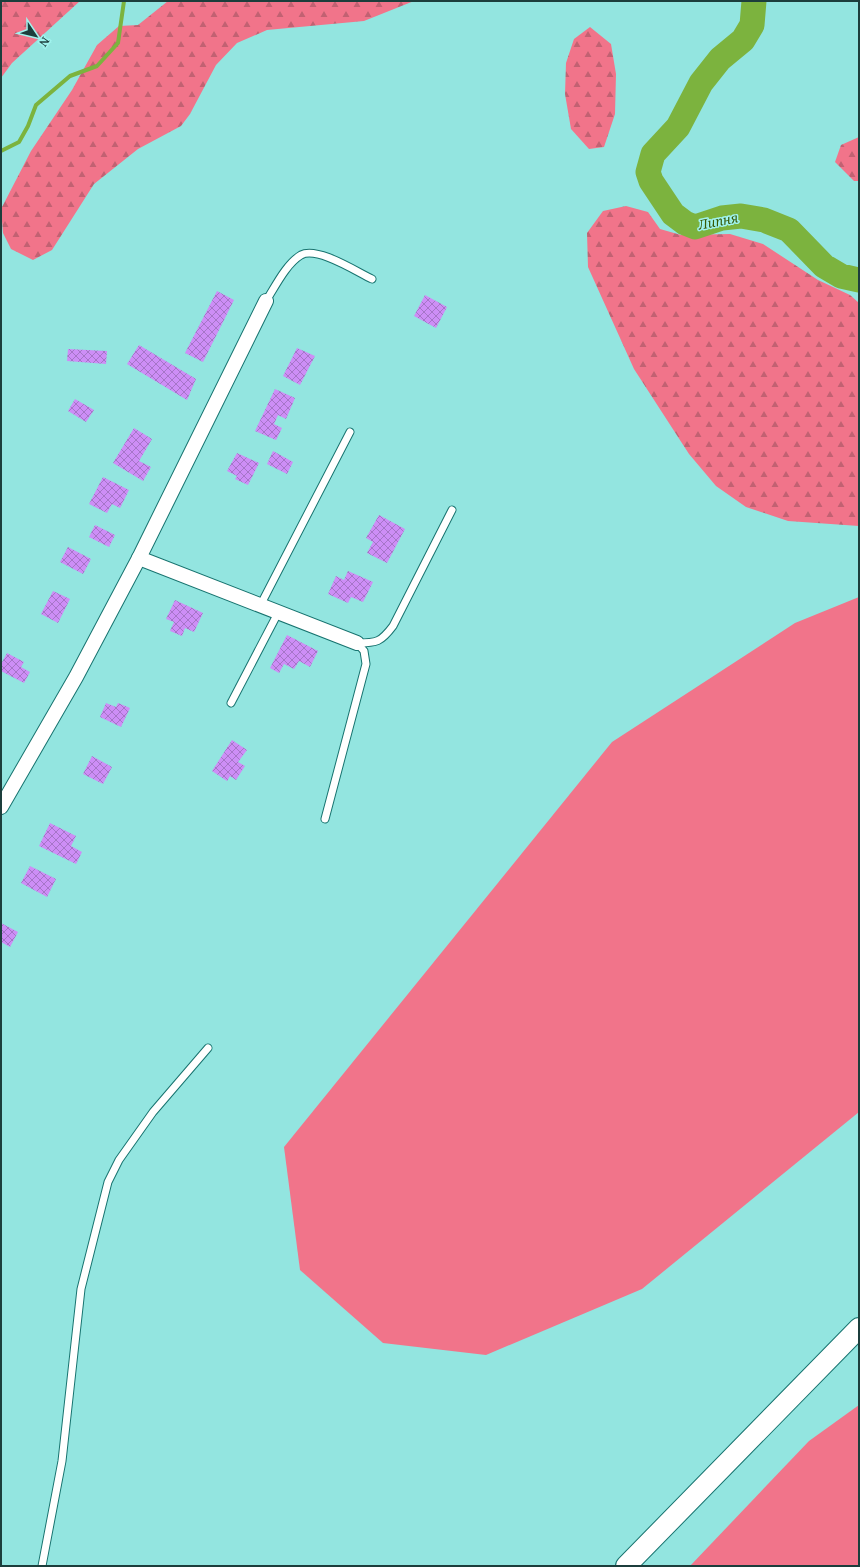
<svg xmlns="http://www.w3.org/2000/svg" width="860" height="1567" font-family="'Noto Serif',serif">
  <defs>
    <pattern id="forest-firs" width="22" height="20" patternUnits="userSpaceOnUse"><rect width="22" height="20" fill="#f1748a"/><path d="M5 1l3.5 6h-7zM16 11l3.5 6h-7z" fill="#c26172"/></pattern>
    <pattern id="building-cross-hatch" width="8" height="8" patternUnits="userSpaceOnUse"><rect width="8" height="8" fill="#cd8ef6"/><path d="M0 0l8 8M0 8l8-8" fill="none" stroke="#a675c8"/></pattern>
  </defs>
  <rect width="100%" height="100%" fill="#93e5e0"/>
  <g fill="#f1748a">
    <path d="M 859,597 L 859,1112 L 642,1289 L 486,1355 L 383,1343 L 300,1270 L 284,1147 L 612,742 L 795,623 Z"/>
    <path d="M 859,1405 L 859,1566 L 690,1566 L 809,1441 Z"/>
  </g>
  <g fill="url(#forest-firs)">
    <path d="M 1,1 L 80,1 L 12,63 L 1,78 Z"/>
    <path d="M 168,1 L 414,1 L 364,21 L 267,30 L 237,43 L 216,65 L 190,114 L 181,126 L 138,149 L 94,184 L 52,250 L 33,260 L 11,249 L 3,233 L 1,209 L 31,151 L 72,90 L 97,45 L 119,26 L 138,25 Z"/>
    <path d="M 590,27 L 611,44 L 616,74 L 615,114 L 604,147 L 589,149 L 571,129 L 565,94 L 566,63 L 574,39 Z"/>
    <path d="M 859,137 L 859,181 L 854,181 L 835,162 L 841,145 Z"/>
    <path d="M 626,206 L 648,212 L 660,229 L 681,235 L 730,234 L 763,244 L 818,280 L 850,295 L 859,303 L 859,526 L 788,521 L 746,507 L 716,486 L 689,454 L 634,369 L 588,267 L 587,233 L 603,211 Z"/>
  </g>
  <g fill="none" stroke-linecap="round" stroke-linejoin="round">
    <path stroke="#7cb33e" stroke-width="4" d="M 1,151 L 19,142 L 28,126 L 36,105 L 70,76 L 97,66 L 118,43 L 124,1"/>
    <path stroke="#7cb33e" stroke-width="25" d="M 754,1 L 752,25 L 743,40 L 720,59 L 701,83 L 678,127 L 653,154 L 648,172 L 651,181 L 673,214 L 685,223 L 695,227 L 722,218 L 741,216 L 764,220 L 789,230 L 824,266 L 841,276 L 859,280"/>
  </g>
  <g fill="url(#building-cross-hatch)">
    <path d="M 217,291 L 234,300 L 203,362 L 185,353 Z"/>
    <path d="M 425,295 L 447,307 L 436,328 L 414,316 Z"/>
    <path d="M 139,345 L 196,379 L 187,400 L 127,364 Z"/>
    <path d="M 297,348 L 315,356 L 300,385 L 283,376 Z"/>
    <path d="M 68,349 L 107,351 L 106,364 L 67,361 Z"/>
    <path d="M 275,389 L 295,398 L 286,419 L 278,415 L 274,424 L 282,428 L 276,440 L 255,431 Z"/>
    <path d="M 75,399 L 94,410 L 86,422 L 68,411 Z"/>
    <path d="M 134,428 L 152,439 L 139,461 L 151,467 L 143,481 L 113,463 Z"/>
    <path d="M 273,451 L 293,462 L 287,474 L 267,464 Z"/>
    <path d="M 237,453 L 259,463 L 248,485 L 235,479 L 237,476 L 227,471 Z"/>
    <path d="M 103,477 L 129,490 L 120,508 L 112,504 L 107,513 L 89,504 Z"/>
    <path d="M 379,515 L 405,529 L 387,563 L 367,553 L 373,542 L 366,538 Z"/>
    <path d="M 95,525 L 115,535 L 109,547 L 89,537 Z"/>
    <path d="M 68,547 L 91,559 L 83,574 L 60,562 Z"/>
    <path d="M 348,571 L 373,582 L 363,602 L 351,597 L 348,603 L 328,594 L 336,576 L 344,580 Z"/>
    <path d="M 53,591 L 70,599 L 58,623 L 41,614 Z"/>
    <path d="M 175,600 L 203,613 L 194,632 L 185,628 L 182,636 L 170,631 L 174,622 L 166,619 Z"/>
    <path d="M 287,635 L 318,651 L 310,667 L 299,661 L 294,669 L 284,664 L 279,673 L 270,668 Z"/>
    <path d="M 7,653 L 24,662 L 21,667 L 30,672 L 24,683 L 1,671 L 1,664 Z"/>
    <path d="M 106,703 L 116,707 L 118,703 L 130,708 L 121,727 L 100,717 Z"/>
    <path d="M 232,740 L 247,750 L 238,762 L 245,766 L 236,780 L 230,776 L 227,781 L 212,771 Z"/>
    <path d="M 92,756 L 112,767 L 103,784 L 83,774 Z"/>
    <path d="M 50,823 L 76,836 L 71,846 L 82,852 L 76,864 L 39,846 Z"/>
    <path d="M 30,866 L 56,879 L 47,897 L 21,883 Z"/>
    <path d="M 1,923 L 18,932 L 10,947 L 1,942 Z"/>
  </g>
  <g fill="none" stroke-linecap="round" stroke-linejoin="round">
    <g stroke="#17736f" stroke-width="9">
      <g id="service">
        <path d="M 266,301 C 275,287 286,264 301,255 C 317,246 357,272 372,279"/>
        <path d="M 261,604 L 350,432"/>
        <path d="M 357,643 C 377,643 381,642 393,626 L 452,510"/>
        <path d="M 231,703 L 279,611"/>
        <path d="M 325,819 L 366,664 L 364,651 L 357,643"/>
        <path d="M 42,1566 L 62,1461 L 81,1289 L 108,1182 L 119,1160 L 153,1112 L 208,1048"/>
      </g>
    </g>
    <g stroke="#17736f" stroke-width="16">
      <g id="minor">
        <path d="M 139,558 L 357,643"/>
        <path d="M 1,807 L 76,677 L 139,558 L 266,301"/>
      </g>
    </g>
    <g stroke="#17736f" stroke-width="22">
      <path id="secondary" d="M 626,1566 L 859,1328"/>
    </g>
    <use href="#service" stroke="#fff" stroke-width="7"/>
    <use href="#minor" stroke="#fff" stroke-width="14"/>
    <use href="#secondary" stroke="#fff" stroke-width="20"/>
  </g>
  <g text-anchor="middle" stroke-width="3" stroke-linejoin="round" paint-order="stroke">
    <g font-size="13" font-style="italic" fill="#375904" stroke="#a0f3ee">
      <text transform="translate(718 221) rotate(-11)" y="5">Липня</text>
    </g>
  </g>
  <rect width="860" height="1567" fill="none" stroke="#1c3e3c" stroke-width="4"/>
  <g transform="translate(36 36) rotate(125)" stroke="#a0f3ee" stroke-width="3" paint-order="stroke">
  <path d="M0-3L7 15L0 10L-7 15Z" fill="#1c3e3c"/>
  <text y="-6" font-size="11" font-weight="bold" text-anchor="middle" fill="#1c3e3c">N</text>
  </g>
</svg>
